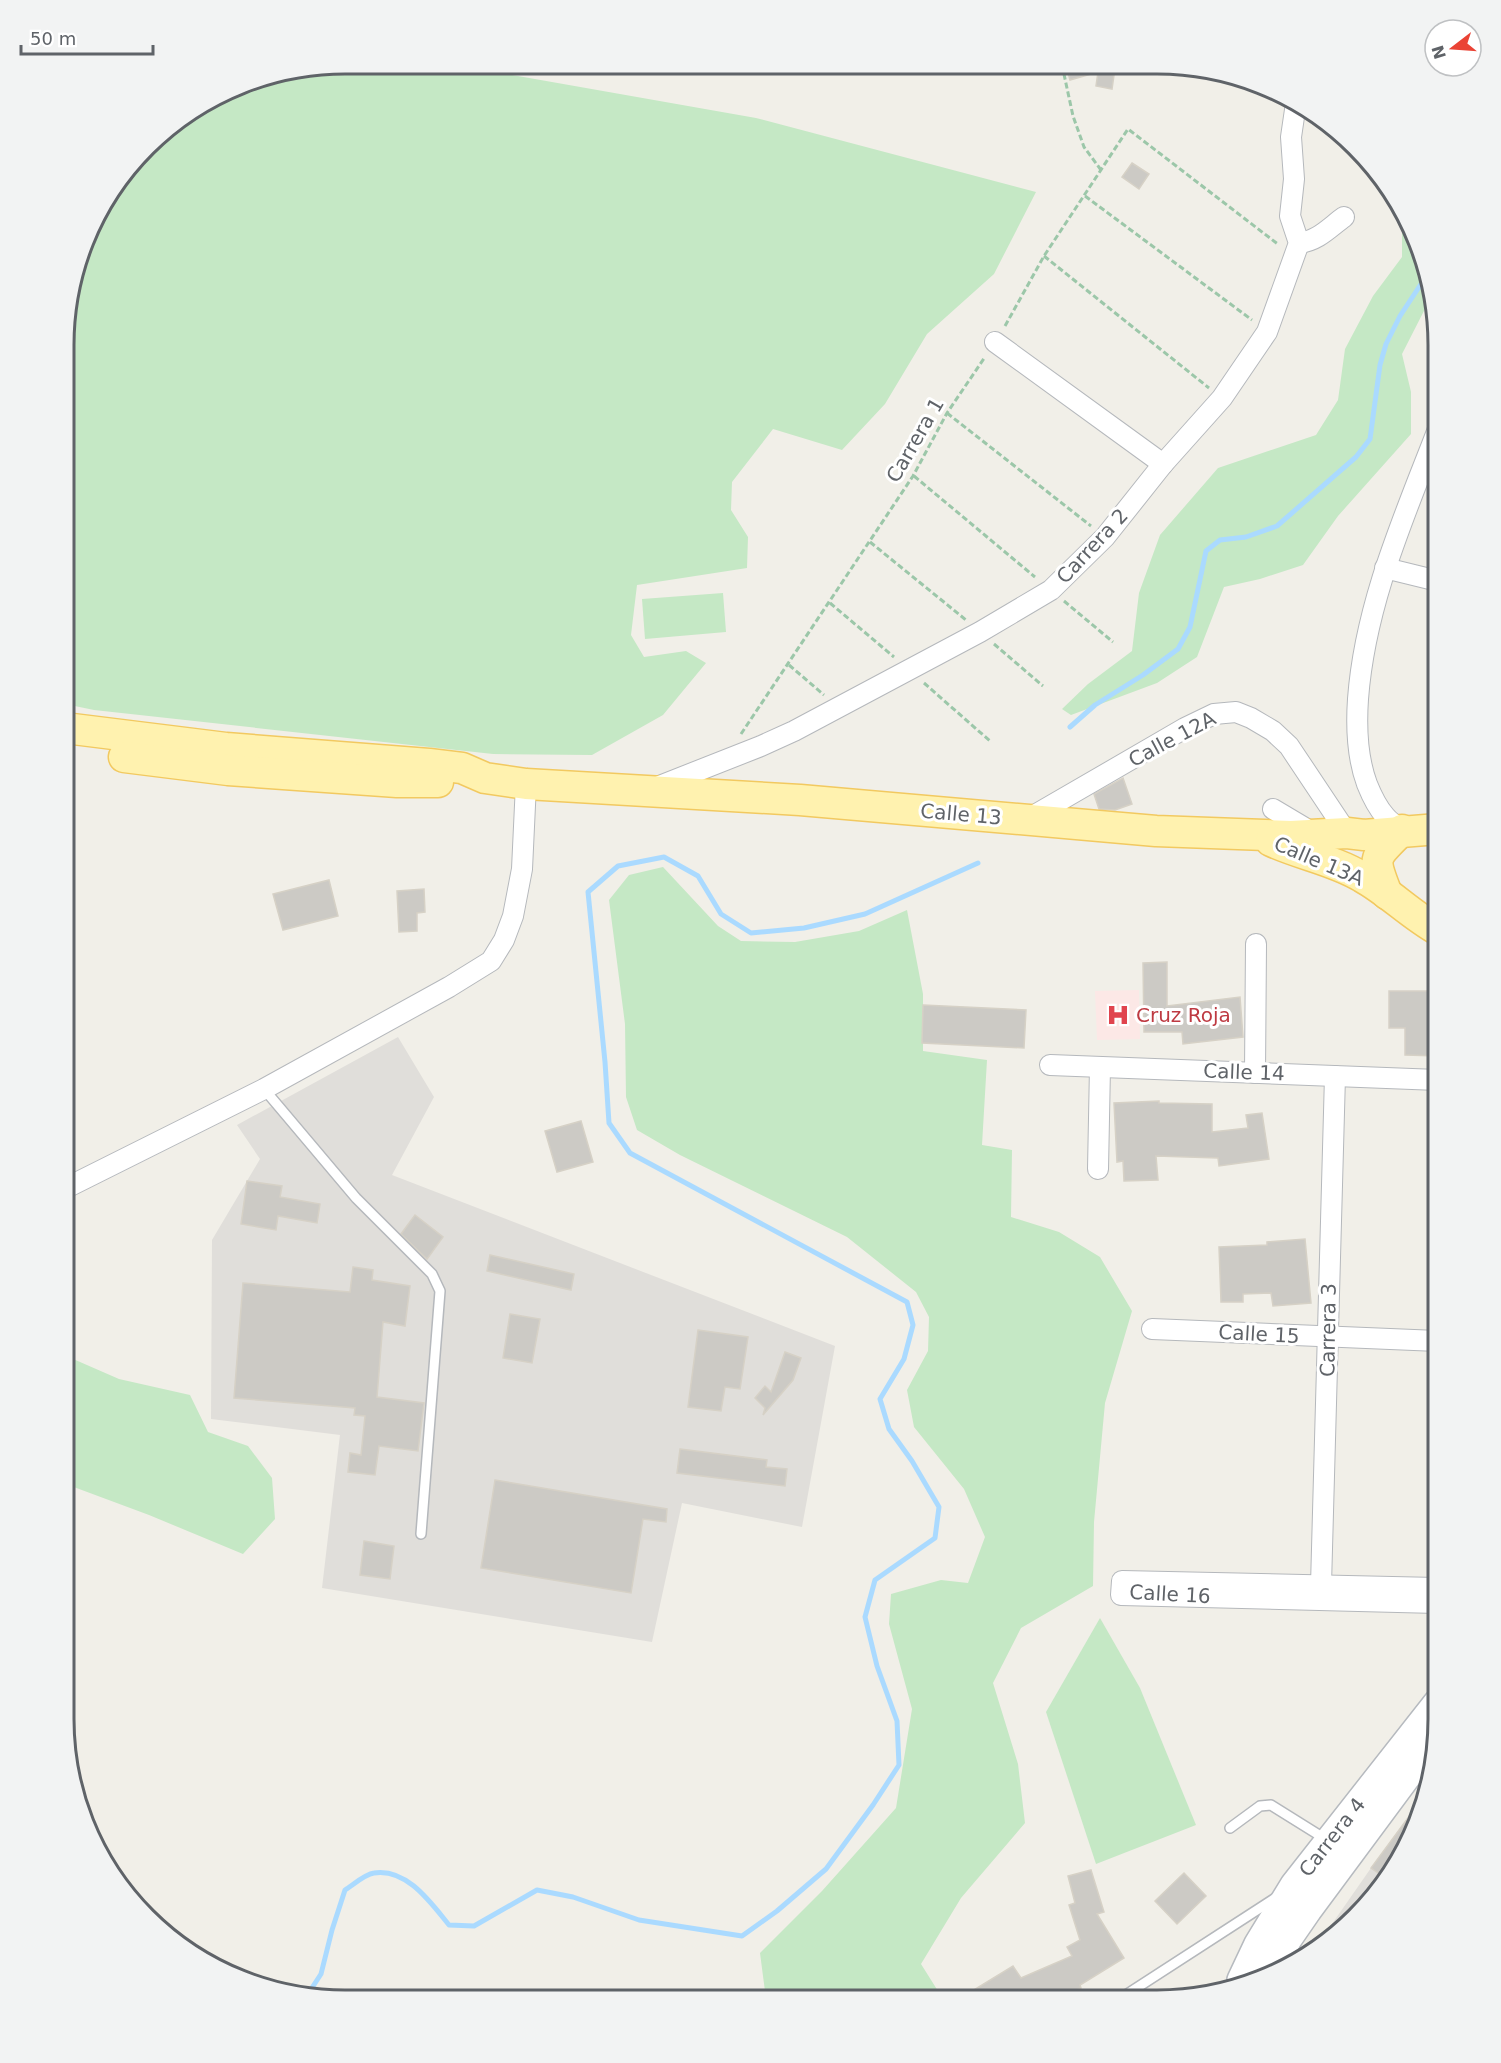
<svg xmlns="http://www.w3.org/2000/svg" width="1501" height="2063" font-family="'DejaVu Sans',sans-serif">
  <rect width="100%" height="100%" fill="#f1efe8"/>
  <g fill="#e0deda">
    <path d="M 398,1037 L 434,1097 L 392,1175 L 835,1346 L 802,1527 L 682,1503 L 652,1642 L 322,1588 L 340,1435 L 211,1419 L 212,1240 L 260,1159 L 237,1125 Z"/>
    <path d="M 1427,1791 L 1423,1809 L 1390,1875 L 1342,1930 L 1321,1944 L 1325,1934 L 1371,1868 Z"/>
  </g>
  <path fill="#fce8e6" d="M 1139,990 L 1140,1039 L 1097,1040 L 1095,991 Z"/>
  <g fill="#c5e8c5">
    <path d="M 344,63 L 445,63 L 756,118 L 1036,192 L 994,274 L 927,334 L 885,404 L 842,450 L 773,429 L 732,482 L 731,510 L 748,537 L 747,568 L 637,585 L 631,635 L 644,657 L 686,651 L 706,663 L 663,715 L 592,755 L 493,754 L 94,710 L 65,704 L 65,307 L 101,204 L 159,133 L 254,78 Z"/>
    <path d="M 1402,211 L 1409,220 L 1428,303 L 1402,354 L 1411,392 L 1411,434 L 1338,516 L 1303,565 L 1260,579 L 1224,587 L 1197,657 L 1157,683 L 1071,715 L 1062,709 L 1088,684 L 1132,651 L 1139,593 L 1160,535 L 1218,468 L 1316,435 L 1338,400 L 1345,349 L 1373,296 L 1402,257 Z"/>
    <path d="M 723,593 L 726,632 L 645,639 L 642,599 Z"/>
    <path d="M 663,867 L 718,926 L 741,941 L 795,942 L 859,931 L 907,910 L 923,994 L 923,1051 L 987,1060 L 982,1145 L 1012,1150 L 1011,1217 L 1059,1232 L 1100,1257 L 1132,1311 L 1105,1403 L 1094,1522 L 1093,1586 L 1021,1628 L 993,1683 L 1018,1764 L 1025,1823 L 961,1898 L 921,1964 L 943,1999 L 766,1999 L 760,1953 L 822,1891 L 896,1808 L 912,1709 L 889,1624 L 891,1594 L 941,1580 L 968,1583 L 985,1537 L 964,1489 L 914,1427 L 907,1390 L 928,1351 L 929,1317 L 916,1292 L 847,1237 L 680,1155 L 637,1130 L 626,1097 L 625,1024 L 609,900 L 629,875 Z"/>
    <path d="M 64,1355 L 119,1379 L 190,1395 L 208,1432 L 248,1446 L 272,1478 L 275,1519 L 243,1554 L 149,1515 L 63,1483 Z"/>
    <path d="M 1100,1618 L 1140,1688 L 1196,1825 L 1096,1864 L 1046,1712 Z"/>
  </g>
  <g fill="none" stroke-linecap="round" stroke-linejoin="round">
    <g stroke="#aadaff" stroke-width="5">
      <path d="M 1070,727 L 1095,705 L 1143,675 L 1178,649 L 1190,627 L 1206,551 L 1220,540 L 1246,537 L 1277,526 L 1356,457 L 1370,439 L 1380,365 L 1386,344 L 1400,316 L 1423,281"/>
      <path d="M 306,1997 L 321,1974 L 332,1930 L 345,1890 C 353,1885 365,1874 374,1873 C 407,1868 431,1903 449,1925 L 474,1926 L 537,1890 L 573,1897 L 639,1920 L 742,1936 L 777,1911 L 826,1869 L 873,1805 L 899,1765 L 897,1721 L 877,1666 L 865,1617 L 875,1580 L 935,1538 L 939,1507 L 912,1461 L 889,1429 L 880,1399 L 904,1359 L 913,1325 L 907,1302 L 630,1153 L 609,1123 L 605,1062 L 588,892 L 618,866 L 664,857 L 698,876 L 721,914 L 751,933 L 804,928 L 865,914 L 978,863"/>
    </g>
  </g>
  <g fill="#cccac5" stroke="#d6d1c6" stroke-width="1.5">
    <path d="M 1066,65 L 1108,65 L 1109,69 L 1099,72 L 1114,75 L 1112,89 L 1096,86 L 1098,72 L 1070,80 Z"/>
    <path d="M 1132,163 L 1149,174 L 1139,189 L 1122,177 Z"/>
    <path d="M 1123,778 L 1132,804 L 1115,810 L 1099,809 L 1094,794 Z"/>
    <path d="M 329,880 L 338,916 L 283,930 L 273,894 Z"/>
    <path d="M 424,889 L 425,912 L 417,913 L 417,931 L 399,932 L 397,891 Z"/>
    <path d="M 1167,962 L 1167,1006 L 1240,997 L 1243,1037 L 1183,1044 L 1182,1032 L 1144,1032 L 1143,963 Z"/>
    <path d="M 1389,991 L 1438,991 L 1438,1056 L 1405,1055 L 1405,1028 L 1389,1028 Z"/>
    <path d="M 923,1005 L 1026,1010 L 1024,1048 L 922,1043 Z"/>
    <path d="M 1159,1101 L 1159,1103 L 1212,1104 L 1212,1132 L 1248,1128 L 1246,1115 L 1262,1113 L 1269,1159 L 1219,1166 L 1218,1158 L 1156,1156 L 1158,1180 L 1124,1181 L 1123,1161 L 1117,1162 L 1114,1103 Z"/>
    <path d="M 581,1121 L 593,1162 L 557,1172 L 545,1131 Z"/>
    <path d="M 247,1181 L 282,1186 L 280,1197 L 320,1204 L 317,1223 L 278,1216 L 276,1230 L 241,1224 Z"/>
    <path d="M 415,1215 L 443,1237 L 427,1259 L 401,1234 Z"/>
    <path d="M 1305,1239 L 1311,1303 L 1273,1306 L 1271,1293 L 1243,1294 L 1243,1302 L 1221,1302 L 1219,1247 L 1267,1245 L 1267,1242 Z"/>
    <path d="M 490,1255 L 574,1274 L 571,1290 L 487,1271 Z"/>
    <path d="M 353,1267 L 373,1270 L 372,1280 L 410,1286 L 405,1326 L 383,1322 L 377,1397 L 424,1403 L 418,1451 L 379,1446 L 375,1475 L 348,1472 L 350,1453 L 361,1455 L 365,1416 L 354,1415 L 355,1408 L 234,1398 L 243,1283 L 350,1292 Z"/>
    <path d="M 510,1314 L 540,1319 L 532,1363 L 503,1358 Z"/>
    <path d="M 698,1330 L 748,1337 L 740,1389 L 725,1387 L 721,1411 L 688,1407 Z"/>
    <path d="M 785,1352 L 801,1358 L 793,1380 L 763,1415 L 765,1408 L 755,1398 L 765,1386 L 771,1392 Z"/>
    <path d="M 680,1449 L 767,1460 L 766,1467 L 787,1469 L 785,1486 L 677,1473 Z"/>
    <path d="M 495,1480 L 667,1509 L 666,1522 L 643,1519 L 631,1593 L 481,1568 Z"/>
    <path d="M 364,1541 L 394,1546 L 390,1579 L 360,1575 Z"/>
    <path d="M 1416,1807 L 1422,1811 L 1387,1879 L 1371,1868 Z"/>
    <path d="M 1091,1870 L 1104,1912 L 1097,1914 L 1124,1958 L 1080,1985 L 1081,1988 L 1055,2000 L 959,1999 L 1013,1966 L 1021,1978 L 1072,1956 L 1067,1947 L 1080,1940 L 1069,1905 L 1075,1903 L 1068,1876 Z"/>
    <path d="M 1184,1873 L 1206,1896 L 1177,1924 L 1155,1901 Z"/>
  </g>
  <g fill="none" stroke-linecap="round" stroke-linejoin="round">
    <g stroke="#b5b8bc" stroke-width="12">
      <g id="lane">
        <path d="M 264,1089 L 356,1198 L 432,1274 L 440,1291 L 421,1534"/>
        <path d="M 1230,1828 L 1260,1806 L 1271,1805 L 1327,1840"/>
        <path d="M 1118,2000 L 1277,1897"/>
      </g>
    </g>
    <g stroke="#b5b8bc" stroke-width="22">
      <g id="street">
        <path d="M 1299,243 C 1318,241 1330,227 1344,217"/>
        <path d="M 995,342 L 1163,464"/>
        <path d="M 1385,568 L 1438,581"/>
        <path d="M 657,787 L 761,746 L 794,731 L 980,632 L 1051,590 L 1105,537 L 1163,464 L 1222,398 L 1267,332 L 1299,243 L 1290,216 L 1294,179 L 1291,137 L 1296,103"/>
        <path d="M 1273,809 L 1315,834"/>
        <path d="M 1028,819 L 1185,728 L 1214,714 L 1236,712 L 1251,718 L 1273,731 L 1289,746 L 1347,833"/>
        <path d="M 1402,830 C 1396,826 1389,821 1385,816 C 1377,807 1371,794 1367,784 C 1357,757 1356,728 1358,699 C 1365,604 1404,517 1438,429"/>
        <path d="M 1050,1065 L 1438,1080"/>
        <path d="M 1255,1073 L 1256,944"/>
        <path d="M 1098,1169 L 1100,1067"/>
        <path d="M 64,1189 L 264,1089 L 449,987 L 491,961 L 504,940 L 513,916 L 522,869 L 526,784"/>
        <path d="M 1152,1329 L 1438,1341"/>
        <path d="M 1321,1585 L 1335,1076"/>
        <path d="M 1437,1603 L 1121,1595 L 1122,1581 L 1437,1588"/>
      </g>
    </g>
    <g stroke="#b6babf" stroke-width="30">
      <g id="secondary">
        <path d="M 1269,1974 L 1288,1939 L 1308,1910 L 1437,1736"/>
        <path d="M 1241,1980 L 1258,1944 L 1294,1885 L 1437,1703"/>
      </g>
    </g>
    <g stroke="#f2c960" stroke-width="33">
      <g id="primary">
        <path d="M 65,728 L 226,748 L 429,764 L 462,768 L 485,778 L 526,784 L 800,800 L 1156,831 L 1291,836 L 1347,833 L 1364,835 L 1438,829"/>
        <path d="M 124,757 L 228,770 L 397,782 L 438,782"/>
        <path d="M 1271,841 C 1301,855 1334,860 1362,877 C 1389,892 1411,915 1438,930"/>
        <path d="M 1387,894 C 1372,856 1373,859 1402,830"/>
      </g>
    </g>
    <g stroke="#9cc7a9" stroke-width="3" stroke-dasharray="6 3" stroke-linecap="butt">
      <path d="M 1062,65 L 1073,116 L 1084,147 L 1101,170"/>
      <path d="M 1085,196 L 1252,320"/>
      <path d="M 1044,256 L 1209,388"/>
      <path d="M 1005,326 L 1044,256 L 1128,129 L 1279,245"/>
      <path d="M 947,413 L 1091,526"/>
      <path d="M 914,476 L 1035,577"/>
      <path d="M 870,542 L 966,620"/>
      <path d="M 1064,601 L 1113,642"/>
      <path d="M 830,603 L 894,657"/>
      <path d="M 994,644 L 1043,686"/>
      <path d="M 789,665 L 824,695"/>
      <path d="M 924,683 L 990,741"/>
      <path d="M 741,734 L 913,476 L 947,413 L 985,357"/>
    </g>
    <use href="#lane" stroke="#fff" stroke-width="9"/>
    <use href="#street" stroke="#fff" stroke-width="20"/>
    <use href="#secondary" stroke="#fff" stroke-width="27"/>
    <use href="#primary" stroke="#fff2af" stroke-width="30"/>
  </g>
  <defs>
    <g id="hospital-bare" transform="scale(1.8)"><path d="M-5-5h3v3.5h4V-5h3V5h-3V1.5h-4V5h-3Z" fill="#e0444e" stroke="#fff" stroke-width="2.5" paint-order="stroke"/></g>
  </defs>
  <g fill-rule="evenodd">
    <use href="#hospital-bare" x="1118" y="1015"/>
  </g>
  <g text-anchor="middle" stroke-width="6" stroke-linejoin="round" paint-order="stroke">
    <g font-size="20" fill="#5f6368" stroke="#fff">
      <text transform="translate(915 440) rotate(-60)" y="7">Carrera 1</text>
      <text transform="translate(1092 546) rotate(-47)" y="7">Carrera 2</text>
      <text transform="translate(1172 739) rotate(-28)" y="7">Calle 12A</text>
      <text transform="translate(961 814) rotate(5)" y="7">Calle 13</text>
      <text transform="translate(1319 861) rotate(23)" y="7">Calle 13A</text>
      <text transform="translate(1244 1072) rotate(2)" y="7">Calle 14</text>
      <text transform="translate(1328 1330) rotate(-89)" y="7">Carrera 3</text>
      <text transform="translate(1259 1334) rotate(3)" y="7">Calle 15</text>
      <text transform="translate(1170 1594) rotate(3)" y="7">Calle 16</text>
      <text transform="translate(1332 1837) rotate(-52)" y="7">Carrera 4</text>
    </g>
    <g font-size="20" fill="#be3a42" stroke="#fff" text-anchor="start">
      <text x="1136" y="1022">Cruz Roja</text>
    </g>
  </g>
  <path d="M0 0H1501V2063H0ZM345 74H1157A271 271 0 0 1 1428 345V1719A271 271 0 0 1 1157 1990H345A271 271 0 0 1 74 1719V345A271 271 0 0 1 345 74Z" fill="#f2f3f3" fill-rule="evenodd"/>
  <path fill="none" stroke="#5f6368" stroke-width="3" d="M345 74H1157A271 271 0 0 1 1428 345V1719A271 271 0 0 1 1157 1990H345A271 271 0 0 1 74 1719V345A271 271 0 0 1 345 74Z"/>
  <g transform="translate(1453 48) rotate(253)"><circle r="28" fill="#ffffff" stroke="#bfc1c3" stroke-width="1.5"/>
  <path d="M0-4.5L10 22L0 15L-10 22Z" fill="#ea4335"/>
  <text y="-9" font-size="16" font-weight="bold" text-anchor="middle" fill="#5f6368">N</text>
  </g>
  <path d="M21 45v9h132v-9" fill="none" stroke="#5f6368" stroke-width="3"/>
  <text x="30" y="45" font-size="18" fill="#5f6368" stroke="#ffffff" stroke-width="4.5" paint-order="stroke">50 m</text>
</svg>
